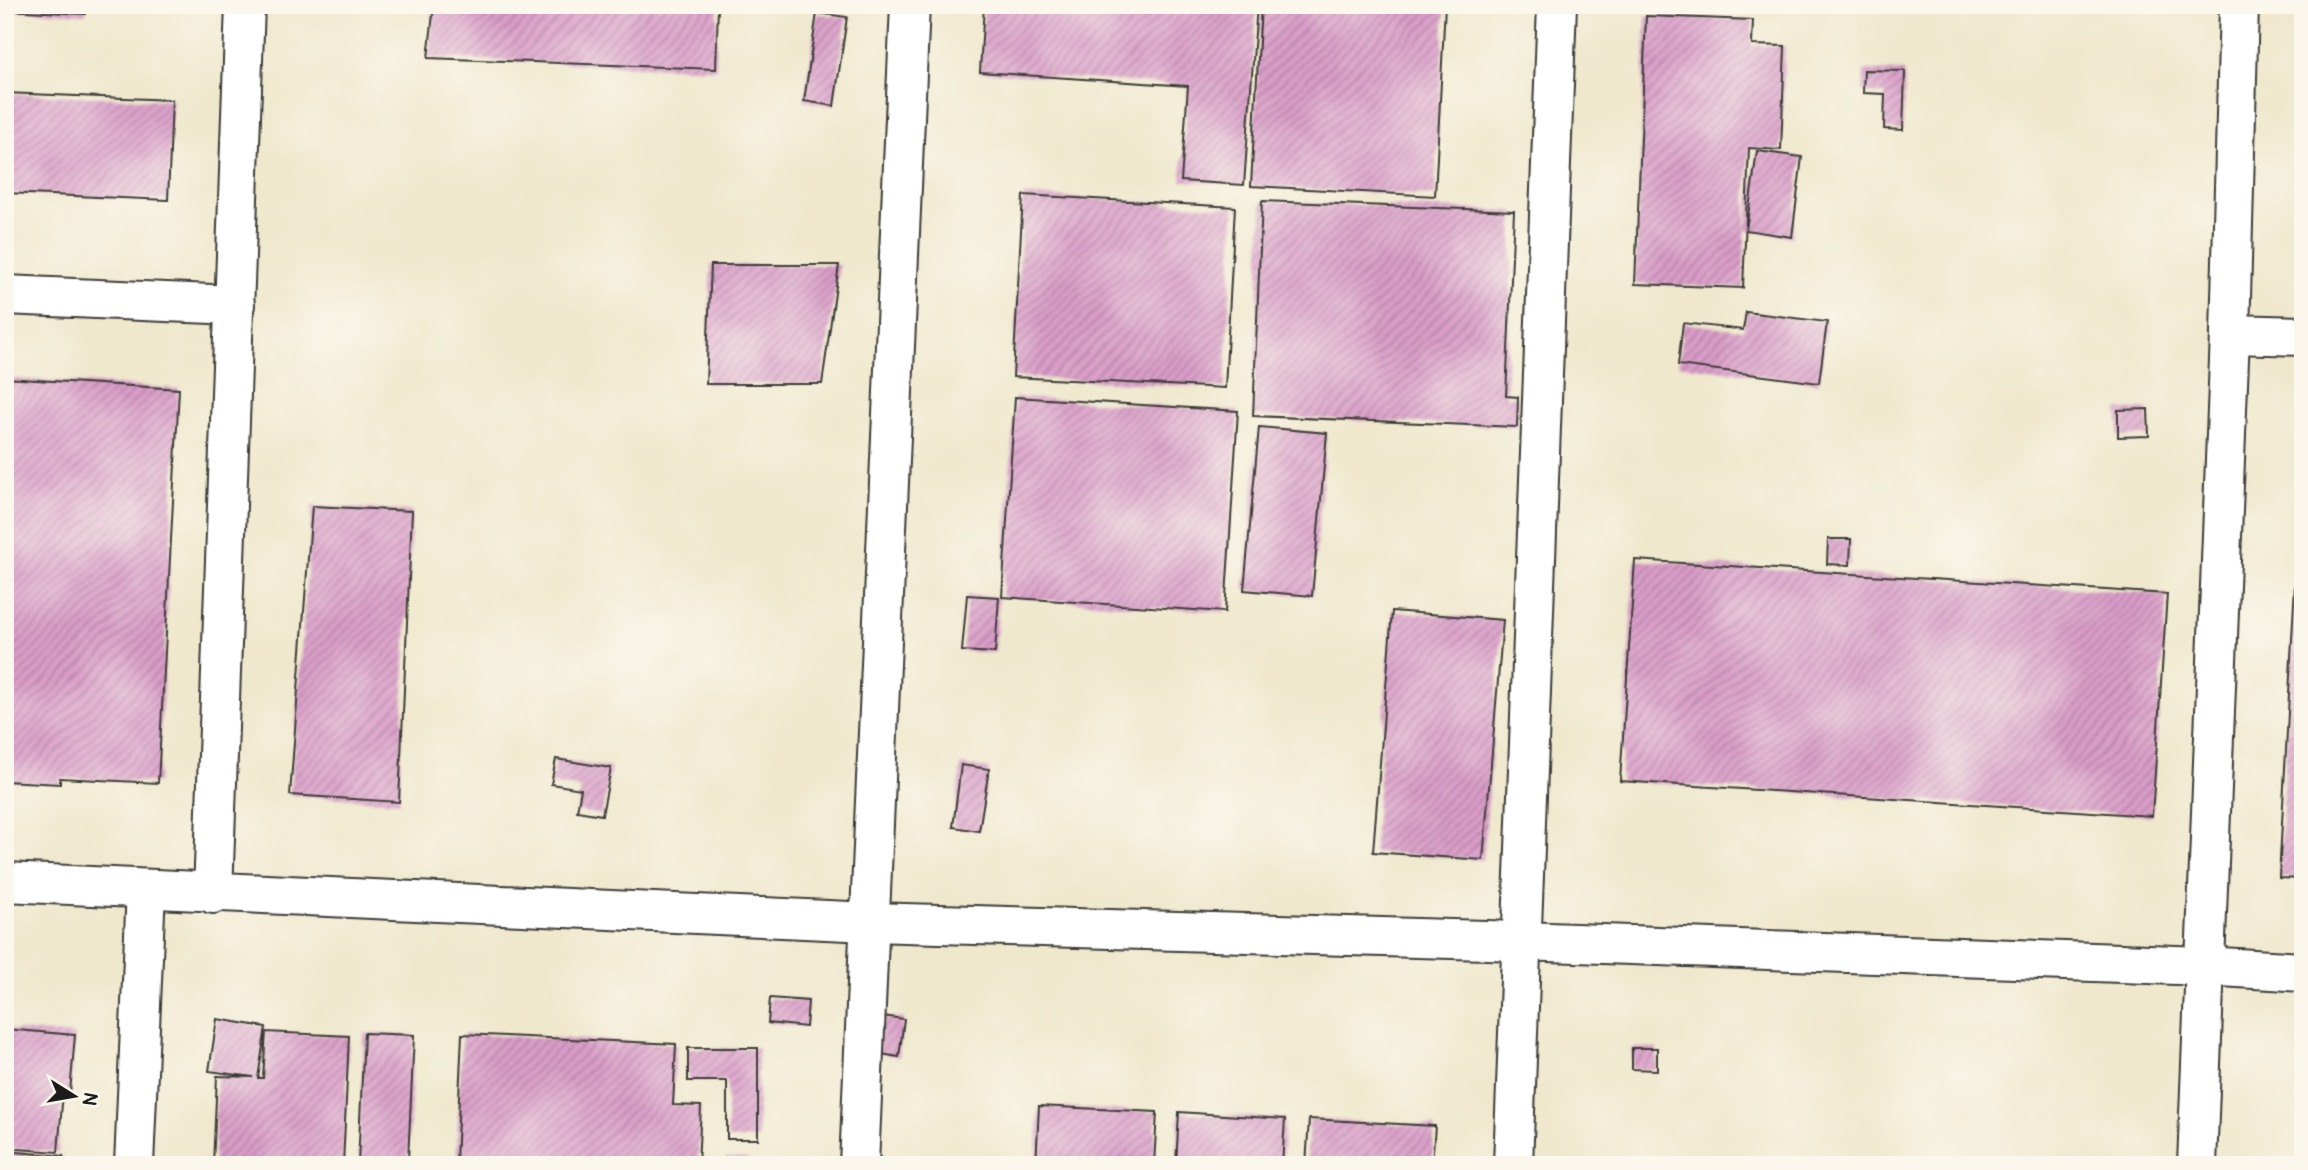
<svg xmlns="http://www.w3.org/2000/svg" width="2308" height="1170" font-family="Pangolin,sans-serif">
  <defs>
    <pattern id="building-hatch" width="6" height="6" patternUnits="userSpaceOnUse" patternTransform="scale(1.75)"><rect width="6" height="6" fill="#da9dc9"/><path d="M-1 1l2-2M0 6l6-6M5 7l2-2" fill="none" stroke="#b07fa2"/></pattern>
  </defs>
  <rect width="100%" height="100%" fill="#fbf7ec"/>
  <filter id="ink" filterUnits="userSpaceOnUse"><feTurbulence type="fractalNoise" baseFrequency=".0143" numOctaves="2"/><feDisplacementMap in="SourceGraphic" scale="14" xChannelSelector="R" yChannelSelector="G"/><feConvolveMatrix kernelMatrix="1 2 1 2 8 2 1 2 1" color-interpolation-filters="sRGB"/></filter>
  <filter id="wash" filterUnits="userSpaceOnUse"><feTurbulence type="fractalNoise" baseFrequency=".00686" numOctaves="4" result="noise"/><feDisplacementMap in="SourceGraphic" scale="28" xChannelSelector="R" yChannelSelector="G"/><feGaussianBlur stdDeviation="1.57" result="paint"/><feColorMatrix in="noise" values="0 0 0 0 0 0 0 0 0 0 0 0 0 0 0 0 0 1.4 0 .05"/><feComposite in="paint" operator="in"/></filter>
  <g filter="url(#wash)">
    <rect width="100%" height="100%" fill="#efe8cd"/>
    <g id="blocks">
      <g fill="url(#building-hatch)">
        <path d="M 5,5 L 86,5 L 86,14 L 5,10 Z"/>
        <path d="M 434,5 L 718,6 L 716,69 L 428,58 Z"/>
        <path d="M 984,5 L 1257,5 L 1244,185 L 1181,181 L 1188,86 L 980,72 Z"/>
        <path d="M 1261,5 L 1445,5 L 1435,196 L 1251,186 Z"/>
        <path d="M 817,13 L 847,17 L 834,106 L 804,101 Z"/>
        <path d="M 1646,16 L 1753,20 L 1752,45 L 1785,46 L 1781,150 L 1749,148 L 1743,288 L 1635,284 Z"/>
        <path d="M 1864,70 L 1905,71 L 1903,130 L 1884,129 L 1885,94 L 1863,93 Z"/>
        <path d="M 5,93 L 172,100 L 168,200 L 5,193 Z"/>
        <path d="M 1757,151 L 1802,157 L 1792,237 L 1746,230 Z"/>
        <path d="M 1023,195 L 1235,207 L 1225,388 L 1013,377 Z"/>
        <path d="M 1262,201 L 1514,211 L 1506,396 L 1518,397 L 1517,427 L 1253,416 Z"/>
        <path d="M 711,265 L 839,265 L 822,384 L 706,384 Z"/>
        <path d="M 1746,312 L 1827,322 L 1819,383 L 1678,365 L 1683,323 L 1743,330 Z"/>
        <path d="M 5,378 L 179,389 L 158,783 L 60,778 L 60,784 L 5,781 Z"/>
        <path d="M 1015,397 L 1238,411 L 1225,612 L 1002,597 Z"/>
        <path d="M 2148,409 L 2149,436 L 2118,437 L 2118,410 Z"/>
        <path d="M 1259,427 L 1327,433 L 1312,596 L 1244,590 Z"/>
        <path d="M 2301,474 L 2303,474 L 2303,879 L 2279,878 Z"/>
        <path d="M 312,506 L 412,511 L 399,802 L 290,795 Z"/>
        <path d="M 1828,539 L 1851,539 L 1850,565 L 1827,564 Z"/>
        <path d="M 1635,560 L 2167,594 L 2152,816 L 1620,781 Z"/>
        <path d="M 967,595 L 999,597 L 995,653 L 962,651 Z"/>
        <path d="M 1392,611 L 1503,620 L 1483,860 L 1373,852 Z"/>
        <path d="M 556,759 L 611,768 L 602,815 L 577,811 L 581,789 L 551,784 Z"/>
        <path d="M 961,765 L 989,769 L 979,831 L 953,827 Z"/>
        <path d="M 770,998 L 808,1001 L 806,1027 L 768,1023 Z"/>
        <path d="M 875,1015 L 904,1019 L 899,1057 L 869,1052 Z"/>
        <path d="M 217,1019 L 266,1027 L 258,1078 L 263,1078 L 266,1032 L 349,1036 L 343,1165 L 213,1165 L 217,1076 L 253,1077 L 209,1071 Z"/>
        <path d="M 5,1029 L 75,1035 L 70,1093 L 63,1092 L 58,1152 L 5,1148 Z"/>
        <path d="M 364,1033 L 414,1035 L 408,1160 L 456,1162 L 462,1034 L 676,1044 L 673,1105 L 701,1106 L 698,1165 L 358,1165 Z"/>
        <path d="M 688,1048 L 758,1048 L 758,1139 L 727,1139 L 727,1081 L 688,1081 Z"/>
        <path d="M 1632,1048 L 1657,1048 L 1657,1070 L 1632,1069 Z"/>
        <path d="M 1039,1106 L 1157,1112 L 1154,1165 L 1036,1165 Z"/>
        <path d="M 1179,1112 L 1285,1119 L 1282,1165 L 1176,1165 Z"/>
        <path d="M 1309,1119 L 1435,1126 L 1432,1165 L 1306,1165 Z"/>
        <path d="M 5,1151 L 63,1156 L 63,1165 L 5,1165 Z"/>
        <path d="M 725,1158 L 749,1159 L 749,1165 L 725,1165 Z"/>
      </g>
    </g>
  </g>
  <g filter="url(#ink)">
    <use href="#blocks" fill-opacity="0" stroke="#3c3b37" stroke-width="2"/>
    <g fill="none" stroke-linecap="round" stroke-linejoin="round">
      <g stroke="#3c3b37" stroke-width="42">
        <g id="minor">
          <path d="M 5,295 L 235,305"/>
          <path d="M 2230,334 L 2303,336"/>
          <path d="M 5,882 L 870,922 L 1521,941 L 2204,966 L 2303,972"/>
          <path d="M 213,894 L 245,5"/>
          <path d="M 134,1165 L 146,889"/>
          <path d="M 859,1165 L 910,5"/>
          <path d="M 1513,1165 L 1557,5"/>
          <path d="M 2197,1165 L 2230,334 L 2239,5"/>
        </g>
      </g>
      <use href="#minor" stroke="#fff" stroke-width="38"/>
    </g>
  </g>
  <rect width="2308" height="1170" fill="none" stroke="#fbf7ec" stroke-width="28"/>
  <g transform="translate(74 1096) rotate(101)" stroke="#fbf7ec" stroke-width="5" paint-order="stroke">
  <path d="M0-5L12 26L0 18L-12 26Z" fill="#1c1c1c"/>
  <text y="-10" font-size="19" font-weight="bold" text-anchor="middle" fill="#1c1c1c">N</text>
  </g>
</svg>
